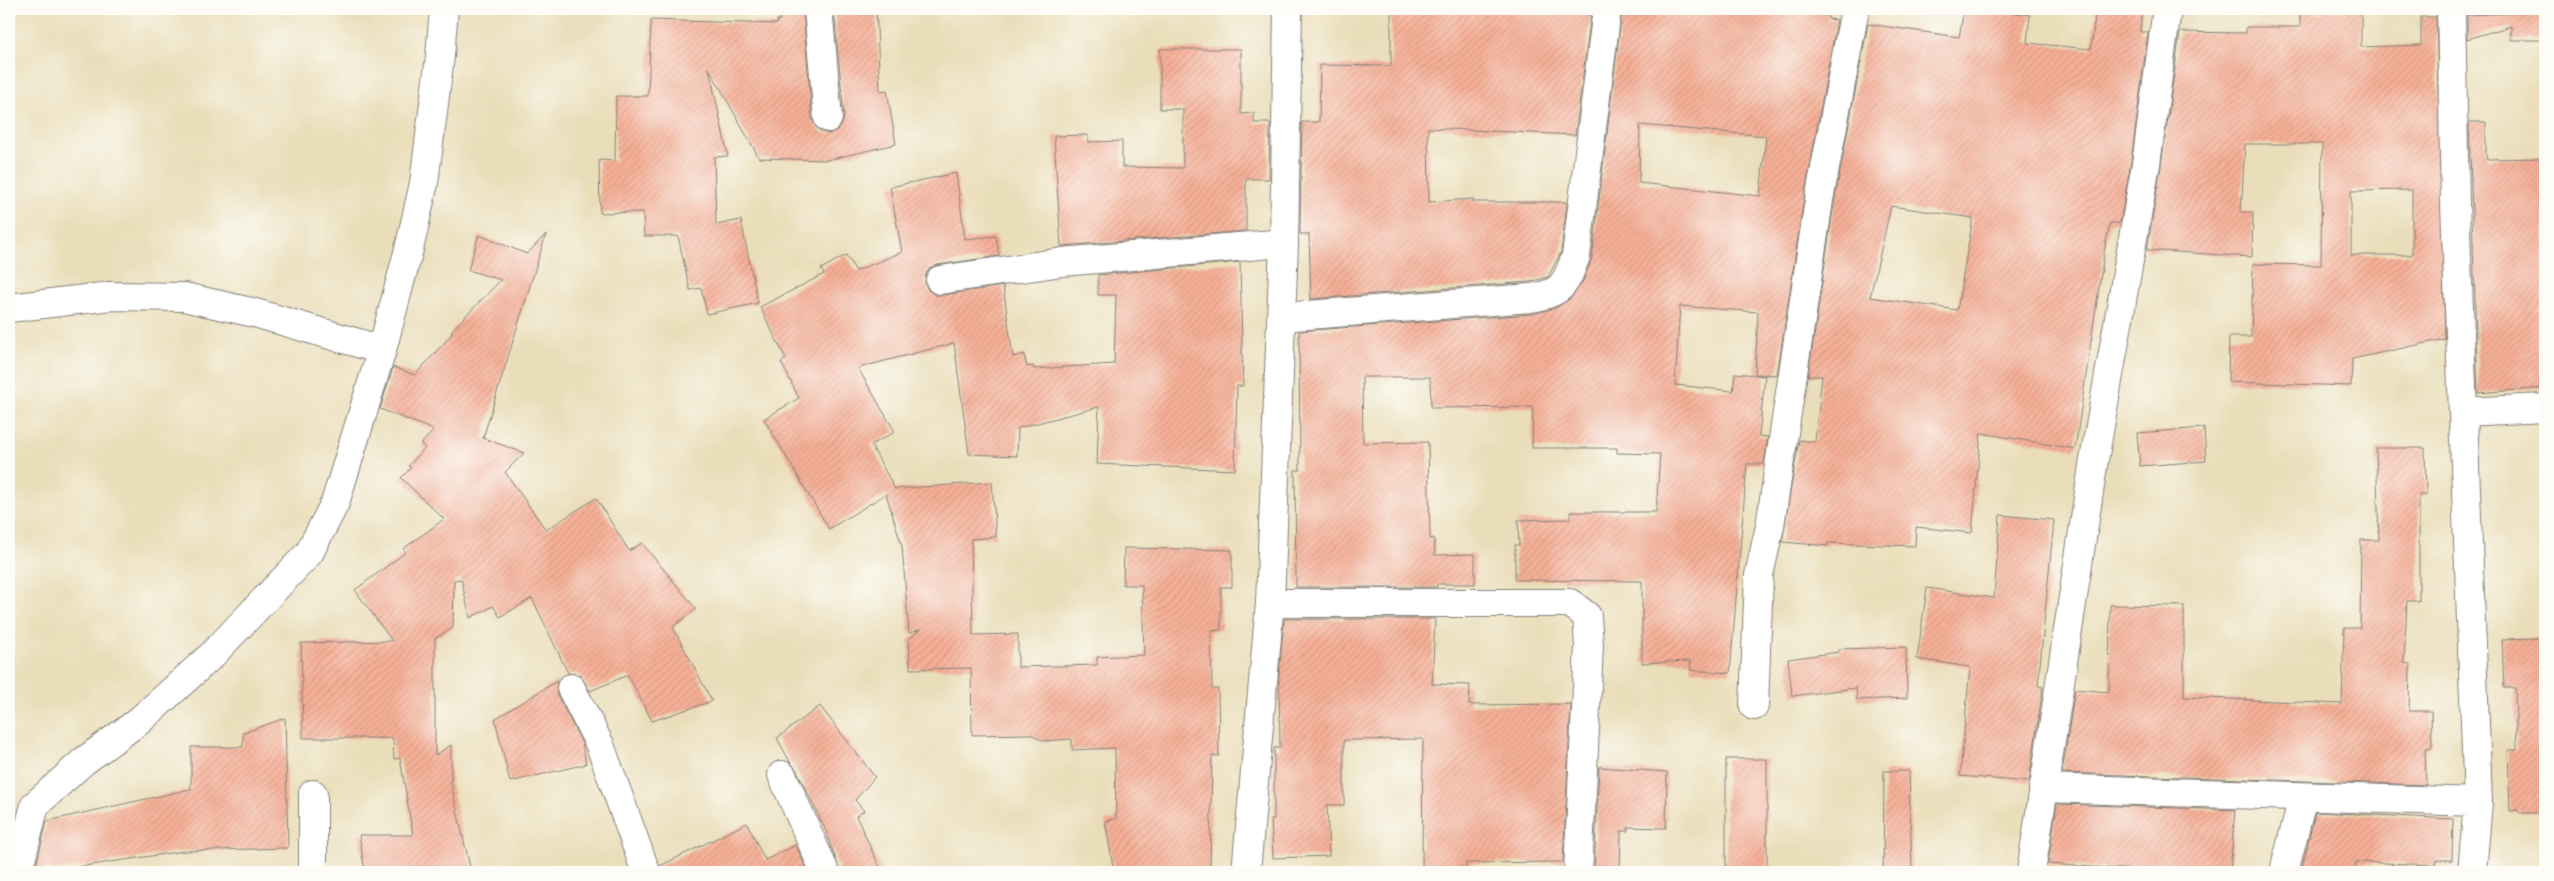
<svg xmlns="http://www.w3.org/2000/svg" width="2554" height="881" font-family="'Patrick Hand',sans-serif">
  <defs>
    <pattern id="building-hatch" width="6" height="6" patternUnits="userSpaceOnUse" patternTransform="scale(1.25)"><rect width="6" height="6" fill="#f6b097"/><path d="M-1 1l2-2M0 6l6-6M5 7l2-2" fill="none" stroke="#d39783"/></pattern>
  </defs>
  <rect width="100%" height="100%" fill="#fdfcf7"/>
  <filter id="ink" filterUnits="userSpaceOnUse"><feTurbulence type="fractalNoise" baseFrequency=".02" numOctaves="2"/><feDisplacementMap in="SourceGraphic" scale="10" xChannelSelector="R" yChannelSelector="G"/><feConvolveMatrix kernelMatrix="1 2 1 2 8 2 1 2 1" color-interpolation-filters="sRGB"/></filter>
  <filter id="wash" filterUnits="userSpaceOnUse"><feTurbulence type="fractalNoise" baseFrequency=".0096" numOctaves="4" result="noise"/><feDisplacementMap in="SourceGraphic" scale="20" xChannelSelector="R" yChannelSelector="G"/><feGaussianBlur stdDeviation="1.12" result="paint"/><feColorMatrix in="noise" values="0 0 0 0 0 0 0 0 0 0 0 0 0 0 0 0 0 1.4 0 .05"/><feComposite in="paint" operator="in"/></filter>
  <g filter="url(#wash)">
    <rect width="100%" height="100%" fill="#eadeba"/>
    <g id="blocks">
      <g fill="url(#building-hatch)" fill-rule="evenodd">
        <path d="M 778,9 L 803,9 L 812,119 L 816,127 L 822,132 L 829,134 L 837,130 L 842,124 L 844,117 L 834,9 L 876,9 L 880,91 L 887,90 L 896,144 L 827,160 L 759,158 L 709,68 L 728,156 L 714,157 L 716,225 L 741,220 L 758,303 L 707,314 L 701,288 L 690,290 L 678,236 L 644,236 L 643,212 L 600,213 L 599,160 L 615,161 L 616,96 L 648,96 L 651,20 L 777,24 L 777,20 L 780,20 Z"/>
        <path d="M 1391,9 L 1493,9 L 1591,14 L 1575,135 L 1428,128 L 1429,202 L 1473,199 L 1473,202 L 1567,202 L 1561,252 L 1548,277 L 1529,282 L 1311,299 L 1309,234 L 1300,234 L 1302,122 L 1319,122 L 1320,65 L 1391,66 Z"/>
        <path d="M 1622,9 L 1829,9 L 1828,19 L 1837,20 L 1804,198 L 1777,375 L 1755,374 L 1758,312 L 1680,306 L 1675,385 L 1733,391 L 1735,373 L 1765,376 L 1759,436 L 1768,437 L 1764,464 L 1747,464 L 1730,673 L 1690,670 L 1691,661 L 1642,663 L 1642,581 L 1515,580 L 1515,545 L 1519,545 L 1518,520 L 1570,519 L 1570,512 L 1656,512 L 1660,454 L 1617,453 L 1617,448 L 1532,448 L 1533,407 L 1431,408 L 1430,377 L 1362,377 L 1363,443 L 1428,442 L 1430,539 L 1434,538 L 1435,555 L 1475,554 L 1475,584 L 1437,584 L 1437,587 L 1296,587 L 1295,470 L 1300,470 L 1299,331 L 1532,314 L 1555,308 L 1571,298 L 1583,281 L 1592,258 ZM 1640,125 L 1766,136 L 1760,196 L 1639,183 Z"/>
        <path d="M 1964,9 L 1988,9 L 2030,15 L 2027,43 L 2091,49 L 2096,9 L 2142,9 L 2140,32 L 2148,32 L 2131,162 L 2120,223 L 2110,223 L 2105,247 L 2075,449 L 1981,433 L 1972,533 L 1916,527 L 1915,546 L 1828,543 L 1828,546 L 1782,542 L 1799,440 L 1815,442 L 1822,376 L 1808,376 L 1834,203 L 1868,24 L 1959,37 ZM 1891,206 L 1973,218 L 1957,310 L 1870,297 Z"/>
        <path d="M 2324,9 L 2361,9 L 2361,47 L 2421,45 L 2421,17 L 2436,17 L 2445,339 L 2352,359 L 2351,386 L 2228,382 L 2229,337 L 2251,337 L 2253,264 L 2321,265 L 2322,144 L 2245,144 L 2241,212 L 2253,212 L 2252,257 L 2147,250 L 2161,166 L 2180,32 L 2246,33 L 2246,27 L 2300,27 L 2300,13 L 2324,13 ZM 2412,190 L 2412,255 L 2351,255 L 2351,191 Z"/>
        <path d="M 2511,9 L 2545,9 L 2545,40 L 2511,40 L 2511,26 L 2467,39 L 2467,15 L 2511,13 Z"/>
        <path d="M 1160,49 L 1241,49 L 1241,114 L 1254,113 L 1254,123 L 1270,123 L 1269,179 L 1246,179 L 1246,231 L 1061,246 L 1054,136 L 1088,135 L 1088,142 L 1122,141 L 1122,167 L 1183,168 L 1183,109 L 1160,109 Z"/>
        <path d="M 2469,122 L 2486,122 L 2486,159 L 2545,158 L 2545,388 L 2478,393 Z"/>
        <path d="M 956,173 L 965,239 L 996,236 L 999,256 L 937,265 L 930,268 L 926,274 L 925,283 L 928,290 L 935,295 L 942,295 L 1003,286 L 1013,357 L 1024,354 L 1027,367 L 1033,366 L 1034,369 L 1114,364 L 1116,295 L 1098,295 L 1098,275 L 1240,262 L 1243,386 L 1237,386 L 1235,470 L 1097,464 L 1099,407 L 1018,428 L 1017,456 L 969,454 L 954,343 L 858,368 L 895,432 L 871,445 L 895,489 L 992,482 L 996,537 L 971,539 L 973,635 L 1018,634 L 1018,667 L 1097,665 L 1097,657 L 1144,655 L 1142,585 L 1123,585 L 1124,548 L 1232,550 L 1232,587 L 1221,587 L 1221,630 L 1211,631 L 1212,689 L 1218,689 L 1219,756 L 1212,756 L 1210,872 L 1114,872 L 1105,821 L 1116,819 L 1115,748 L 1072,750 L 1072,739 L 1043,741 L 1031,734 L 972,735 L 971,668 L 910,669 L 909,639 L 922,629 L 909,633 L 902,546 L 886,494 L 829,529 L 764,419 L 799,398 L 781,362 L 786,359 L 760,307 L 824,274 L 821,269 L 846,255 L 856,271 L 902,252 L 890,187 Z"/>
        <path d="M 546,234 L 483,438 L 524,453 L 505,472 L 546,530 L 596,498 L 629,551 L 642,543 L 696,609 L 673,627 L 712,701 L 652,721 L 628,675 L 590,691 L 580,675 L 568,673 L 532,598 L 500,617 L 493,606 L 470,618 L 461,579 L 454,580 L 453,628 L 435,638 L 435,755 L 451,745 L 451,784 L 471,872 L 365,872 L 359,835 L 413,835 L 400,758 L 394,759 L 393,738 L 303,738 L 301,643 L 392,641 L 355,590 L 406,552 L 403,549 L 444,519 L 401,478 L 411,468 L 408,466 L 425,448 L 421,444 L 434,430 L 380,409 L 393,367 L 415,375 L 453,333 L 451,331 L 501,280 L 468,270 L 479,235 L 527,254 Z"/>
        <path d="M 2204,428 L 2206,461 L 2140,466 L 2137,433 Z"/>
        <path d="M 2376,448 L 2425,448 L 2426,495 L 2419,495 L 2419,601 L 2407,601 L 2404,663 L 2410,664 L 2409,711 L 2431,711 L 2432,747 L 2425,748 L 2426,785 L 2062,773 L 2075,689 L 2109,692 L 2110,605 L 2184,606 L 2184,697 L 2342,704 L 2344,628 L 2360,628 L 2361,540 L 2379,540 Z"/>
        <path d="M 2000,515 L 2054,520 L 2038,686 L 2043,687 L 2029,782 L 1960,776 L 1970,667 L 1917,659 L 1927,588 L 1994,598 Z"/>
        <path d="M 1284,619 L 1435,619 L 1432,684 L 1470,685 L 1469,705 L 1571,704 L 1563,862 L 1466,863 L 1466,868 L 1422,867 L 1423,739 L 1344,740 L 1344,805 L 1327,805 L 1329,856 L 1273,858 L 1271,819 L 1274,819 L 1274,748 L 1280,748 L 1279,675 Z"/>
        <path d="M 2545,638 L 2545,813 L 2520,813 L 2519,810 L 2510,811 L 2508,750 L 2517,750 L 2515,688 L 2504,688 L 2502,639 Z"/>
        <path d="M 1906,647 L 1907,698 L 1857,700 L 1856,688 L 1792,696 L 1788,659 L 1839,652 L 1839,649 Z"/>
        <path d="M 557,681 L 557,695 L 582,743 L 586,764 L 510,782 L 495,719 Z"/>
        <path d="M 820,706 L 875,777 L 855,800 L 864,811 L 856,816 L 882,872 L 840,872 L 826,831 L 796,769 L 790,762 L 777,738 Z"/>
        <path d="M 285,718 L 288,848 L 184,851 L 51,871 L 51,868 L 35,870 L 47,821 L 191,789 L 191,747 L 243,747 L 243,733 Z"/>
        <rect x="1726" y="759" width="41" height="113"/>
        <path d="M 1599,767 L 1667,772 L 1666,828 L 1628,827 L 1628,831 L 1621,831 L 1620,872 L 1594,872 Z"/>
        <path d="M 1884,771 L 1909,771 L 1912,872 L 1883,872 Z"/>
        <path d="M 2057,804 L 2235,810 L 2230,872 L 2165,872 L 2048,864 Z"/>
        <path d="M 2315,812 L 2453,819 L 2452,860 L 2437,860 L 2436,865 L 2356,862 L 2355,872 L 2302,868 Z"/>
        <path d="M 747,823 L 765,860 L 796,845 L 808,872 L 661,872 L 660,866 Z"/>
      </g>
    </g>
  </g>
  <g filter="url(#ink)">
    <use href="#blocks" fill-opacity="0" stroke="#86807a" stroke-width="1"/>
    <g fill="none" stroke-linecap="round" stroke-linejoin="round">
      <g stroke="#86807a" stroke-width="30">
        <g id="minor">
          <path d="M 818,9 L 828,118"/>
          <path d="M 2451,9 L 2455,205 L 2478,802"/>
          <path d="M 940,280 L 1062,262 L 1284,243"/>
          <path d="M 9,308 L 111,296 L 184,297 L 255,313 L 382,350"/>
          <path d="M 1282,317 L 1531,298 C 1563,293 1565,285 1576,256 L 1607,9"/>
          <path d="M 2463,412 L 2545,408"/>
          <path d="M 1270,603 L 1570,603 L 1587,616 L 1589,646 L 1578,872"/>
          <path d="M 571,688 L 600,745 L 646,872"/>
          <path d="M 1754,706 L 1759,575 L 1770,526 L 1819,200 L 1855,9"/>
          <path d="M 782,775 L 825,872"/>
          <path d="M 2043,788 L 2478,802 L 2472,872"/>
          <path d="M 18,872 L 35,805 L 84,761 L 139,721 L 211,656 L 309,553 L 335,503 L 382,350 L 410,245 L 424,183 L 440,56 L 444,9"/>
          <path d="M 313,872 L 313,794"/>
          <path d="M 1246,872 L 1270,603 L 1284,243 L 1288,9"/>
          <path d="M 2031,872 L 2093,466 L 2146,164 L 2167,9"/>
          <path d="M 2284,872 L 2303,797"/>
        </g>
      </g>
      <use href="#minor" stroke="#fff" stroke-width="28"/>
    </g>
  </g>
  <rect width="2554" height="881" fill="none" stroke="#fdfcf7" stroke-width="30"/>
</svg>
